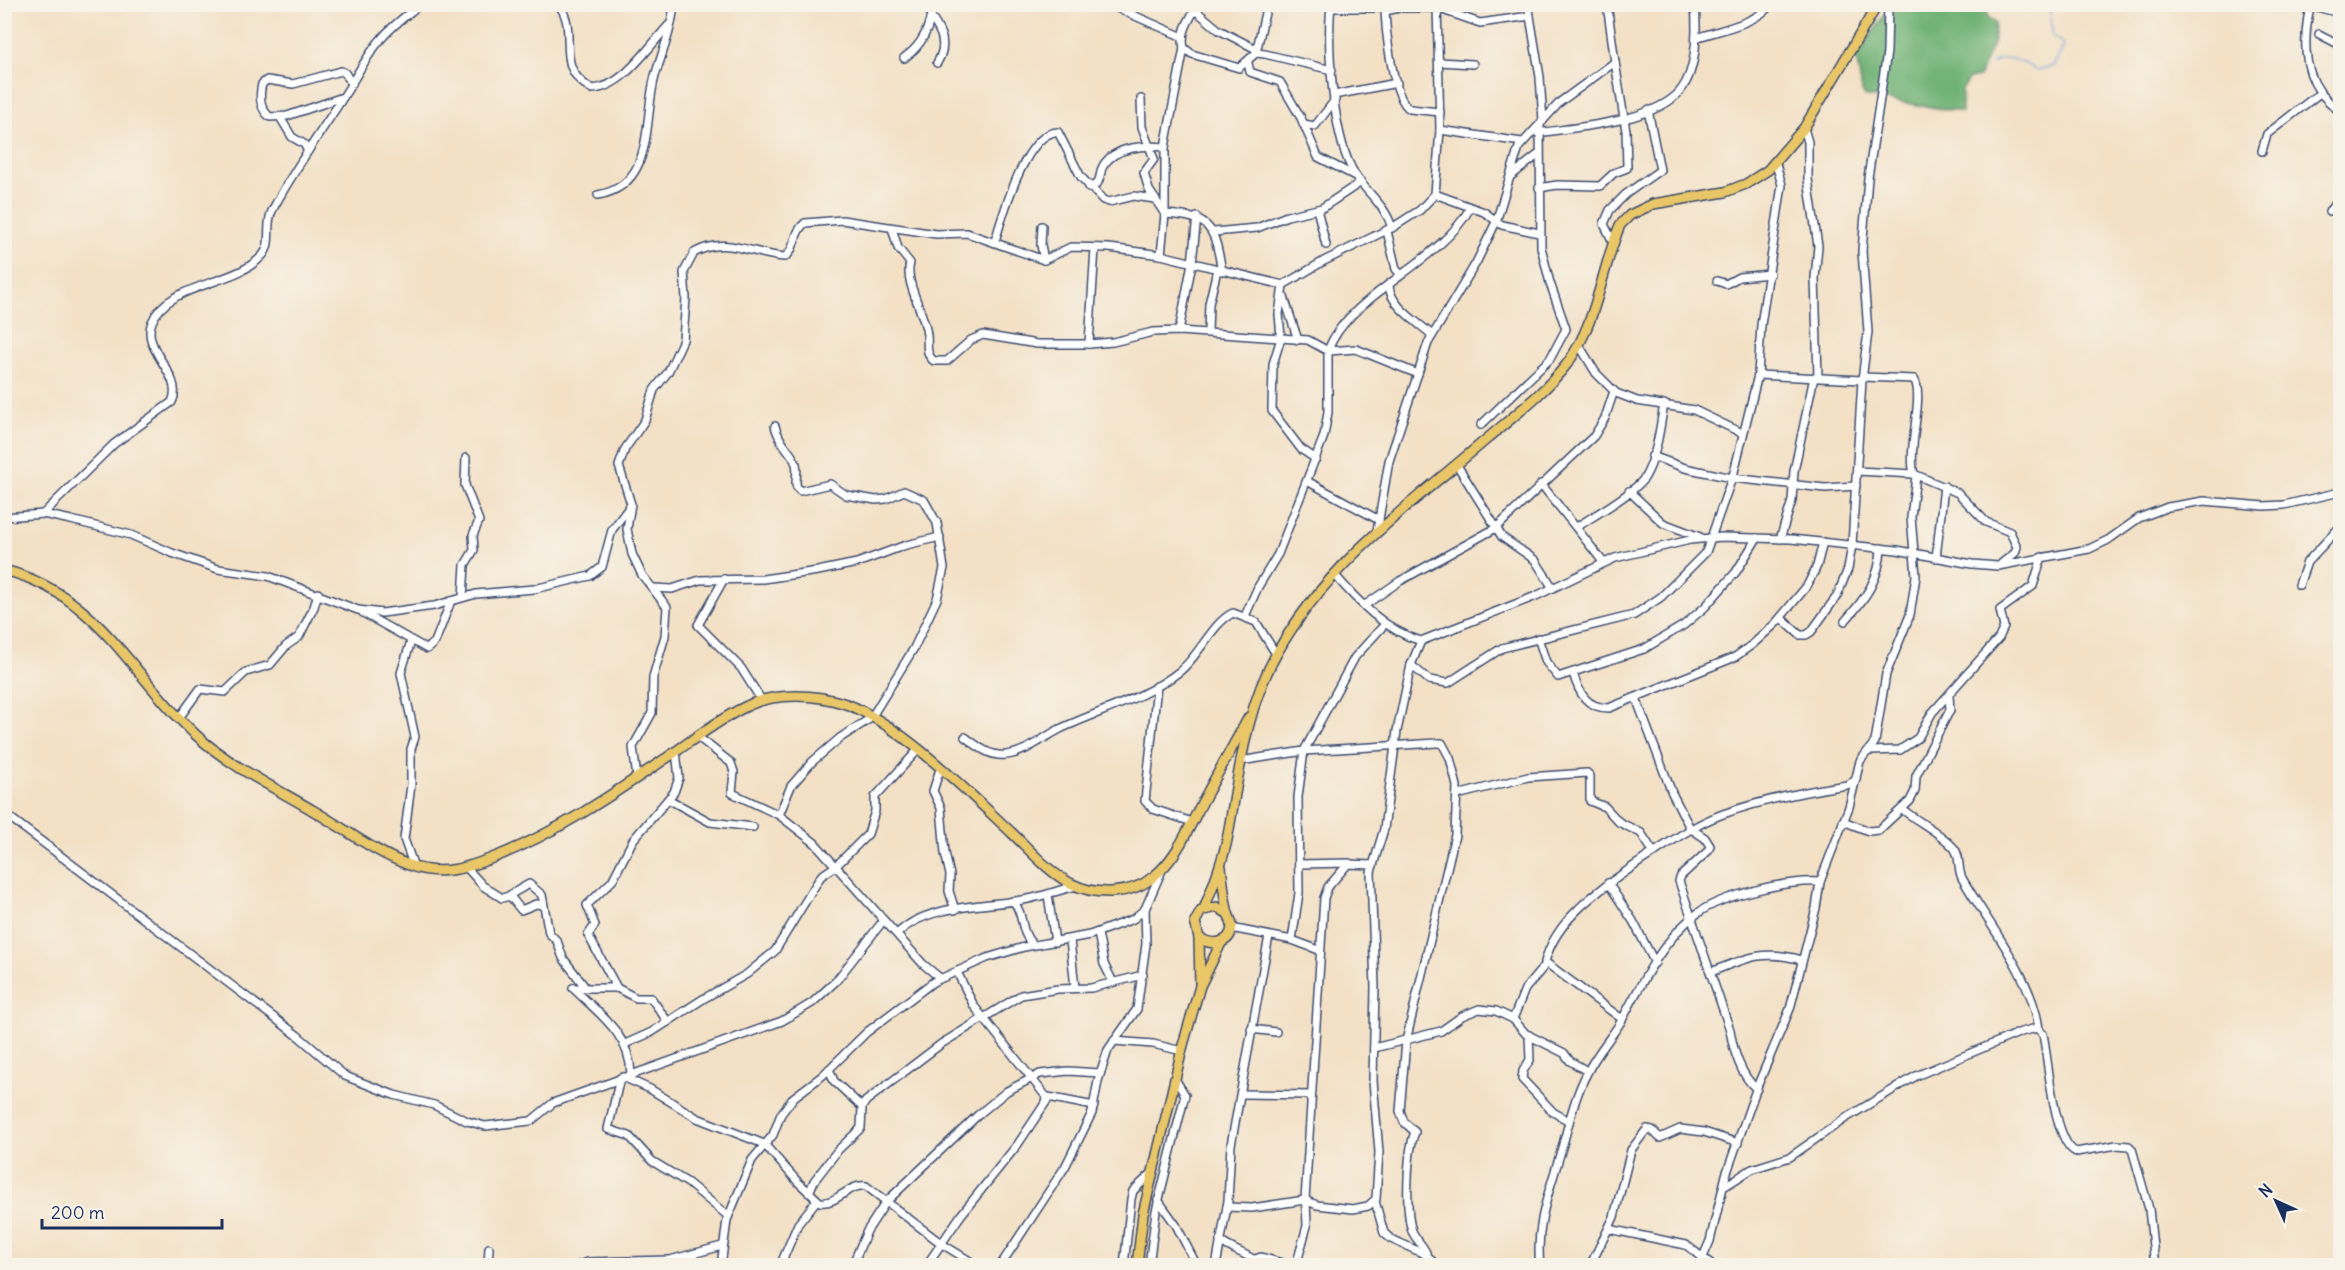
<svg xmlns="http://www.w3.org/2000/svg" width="2345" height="1270" font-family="Delius,sans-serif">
  <rect width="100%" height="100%" fill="#f7f3e8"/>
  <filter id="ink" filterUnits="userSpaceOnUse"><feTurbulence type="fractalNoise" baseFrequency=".0167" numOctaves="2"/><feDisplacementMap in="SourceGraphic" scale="12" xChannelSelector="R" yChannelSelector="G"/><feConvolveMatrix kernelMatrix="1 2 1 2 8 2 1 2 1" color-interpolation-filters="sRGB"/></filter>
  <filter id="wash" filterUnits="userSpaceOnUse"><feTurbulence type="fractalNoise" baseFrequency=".008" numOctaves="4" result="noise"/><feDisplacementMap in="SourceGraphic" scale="24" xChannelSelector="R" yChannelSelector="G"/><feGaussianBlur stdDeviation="1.35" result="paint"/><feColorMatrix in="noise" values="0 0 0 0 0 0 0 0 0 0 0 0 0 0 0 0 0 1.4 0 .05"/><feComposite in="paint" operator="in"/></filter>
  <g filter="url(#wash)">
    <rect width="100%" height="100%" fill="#f3e0c5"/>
    <path fill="#71b276" stroke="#46706a" stroke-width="1.5" d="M 1891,5 L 1988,5 L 1987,16 L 1995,22 L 1994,41 L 1979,77 L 1969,79 L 1962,90 L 1962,112 L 1863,96 L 1856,57 Z"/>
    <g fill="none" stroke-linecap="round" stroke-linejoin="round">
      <path stroke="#70a5dd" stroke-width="1.5" d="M 1993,63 C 2009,53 2022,62 2036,70 L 2053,66 L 2061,53 L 2063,44 L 2052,35 L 2051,14 L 2043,4"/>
    </g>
  </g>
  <g filter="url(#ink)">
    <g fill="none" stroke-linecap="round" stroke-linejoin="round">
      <g stroke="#3b4a6d" stroke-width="10">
        <g id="minor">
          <path d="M 471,4 L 478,7 L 492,4"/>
          <path d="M 558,4 C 581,31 551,67 592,89 C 623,88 649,46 669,25"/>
          <path d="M 1108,4 L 1183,37"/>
          <path d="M 1198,4 C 1190,19 1180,31 1184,48 L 1192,54 L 1239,68 L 1256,53 L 1265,54 L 1332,70"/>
          <path d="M 1331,4 C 1327,46 1332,141 1356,176 C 1368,194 1386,206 1392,228"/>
          <path d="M 1385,4 C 1385,25 1392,99 1410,109 L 1440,112"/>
          <path d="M 1528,4 L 1540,77 L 1543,121"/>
          <path d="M 2305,4 L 2340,13"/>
          <path d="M 2310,6 C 2304,35 2302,67 2320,92 C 2325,99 2334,106 2340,112"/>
          <path d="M 1331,8 L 1384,8"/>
          <path d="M 1195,10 L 1219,30 L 1256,49"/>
          <path d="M 1385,11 L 1399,8 L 1437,8 L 1480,23 L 1530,16"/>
          <path d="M 931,17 C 942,33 948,45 937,63"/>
          <path d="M 2319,34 L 2340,45"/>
          <path d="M 1696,38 C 1718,30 1757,24 1771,4"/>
          <path d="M 1256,53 L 1267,4"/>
          <path d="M 904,58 C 923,45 931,27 932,4"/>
          <path d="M 1439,62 L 1473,64"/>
          <path d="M 1248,63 L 1250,72 L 1280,82 L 1301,118 L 1318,157 L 1355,176"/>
          <path d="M 1334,95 L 1397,83"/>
          <path d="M 343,97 L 287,116 L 270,117 C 260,109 259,96 262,84 L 267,80 L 293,84 L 341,71 L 345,73 L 352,84"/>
          <path d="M 1141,99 L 1142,127 L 1154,159 L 1144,173 L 1149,190 L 1165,214 C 1212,217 1214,227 1222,271"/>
          <path d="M 280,117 L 292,137 L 304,144 L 308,151"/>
          <path d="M 1303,124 L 1315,126 L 1335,100"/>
          <path d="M 1804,128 L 1808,142 L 1808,179 L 1818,246 L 1815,278 L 1818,377"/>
          <path d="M 1440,130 L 1522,142"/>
          <path d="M 1538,133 C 1576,127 1656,122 1681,90 C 1698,68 1697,30 1695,4"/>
          <path d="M 2262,151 L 2267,134 L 2320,93"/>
          <path d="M 1511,176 L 1539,154"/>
          <path d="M 1089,188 L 1097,184 C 1101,178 1100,171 1103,166 C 1115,146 1145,145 1165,147"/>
          <path d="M 1539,188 L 1557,185 L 1600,186 L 1614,173 L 1627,168 L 1626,131 L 1615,62"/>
          <path d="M 1435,194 L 1484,212 L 1502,225 L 1539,233"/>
          <path d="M 598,195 C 656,185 643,119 655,76 C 662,53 672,29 674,4"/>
          <path d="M 1317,209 L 1326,245"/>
          <path d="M 2329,211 L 2340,199"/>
          <path d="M 1042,226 L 1041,245 L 1044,260"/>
          <path d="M 892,228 L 898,248 L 910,263 C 904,283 925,313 927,335 C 928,345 925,354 934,361 L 947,361 L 971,340 L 983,335 L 1037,344 L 1089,344 L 1113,342 L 1153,332 L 1179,331 L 1308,340 L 1328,351 L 1356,349 L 1418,374"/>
          <path d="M 1387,231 L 1396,269 L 1401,275"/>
          <path d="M 1214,232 L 1257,228 L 1287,216 L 1322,208 L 1361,182"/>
          <path d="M 995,241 C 1003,215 1026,131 1058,132 L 1081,177 L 1103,200 L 1109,202 L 1134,196 L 1155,199"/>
          <path d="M 1613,242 L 1604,224 L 1610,210 L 1626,194 L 1660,170 L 1648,110"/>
          <path d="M 1161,255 L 1165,214 L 1165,147 L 1184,48"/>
          <path d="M 1717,281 L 1726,284 L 1739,277 L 1770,274"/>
          <path d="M 1389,286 C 1391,307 1418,322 1432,335"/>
          <path d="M 1284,297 L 1298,340"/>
          <path d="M 1179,331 L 1192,263 L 1197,217"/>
          <path d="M 1208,331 L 1209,304 L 1217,270"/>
          <path d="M 1089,344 L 1095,248"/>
          <path d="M 1579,345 L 1596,373 L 1616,393 L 1637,401 L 1694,410 L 1742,433"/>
          <path d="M 1758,375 L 1862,380"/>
          <path d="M 1863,377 L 1914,379 C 1925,395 1907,448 1914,474 L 1958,493 L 1986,522 L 2010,532 L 2017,547 L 2015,553 L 2002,563"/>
          <path d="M 1481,425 L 1550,359 L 1566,329 L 1550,283 L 1541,247 L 1540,125"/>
          <path d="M 775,426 C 780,446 792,451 796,464 C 799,474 792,485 800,491 L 830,484 L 846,495 L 876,500 L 886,499 L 904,491 L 924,500 L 937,523 L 944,568 L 937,599 L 914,648 L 871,718 L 840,738 L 812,762 L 791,786 L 779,815"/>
          <path d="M 1652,456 L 1685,468 L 1732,478 L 1825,488 L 1856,486"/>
          <path d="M 1316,459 L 1301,449 L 1272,411 L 1273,364 L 1281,338 L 1279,314 L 1283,285 L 1324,261 L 1395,226 L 1420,210 L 1435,194 L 1440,130 L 1437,4"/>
          <path d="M 1457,465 L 1502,537 L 1535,560 L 1553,588"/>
          <path d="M 1857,471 L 1914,474"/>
          <path d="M 1307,481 L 1379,520"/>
          <path d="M 1541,484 C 1562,510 1583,536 1603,562"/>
          <path d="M 1629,491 L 1663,523 L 1700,537"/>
          <path d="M 43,514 L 114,444 L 172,402 C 185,375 140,350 152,322 C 168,282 236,286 263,255 C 273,243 265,225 272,211 C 291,174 319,135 342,99 C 355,79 366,56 382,38 C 393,25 407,15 420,4"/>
          <path d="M 4,517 L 43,514 L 71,520 L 131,535 L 172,553 L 218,569 L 268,576 L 358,610 L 382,613 L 434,606 L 476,594 L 534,589 L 590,576 L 602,567 L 612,530 L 630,506"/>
          <path d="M 1577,527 C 1593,516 1636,492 1645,477 C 1657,456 1660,427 1664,404"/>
          <path d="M 1377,531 L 1389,461 L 1428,343 L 1476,263 L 1496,222 L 1519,147 L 1560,102 L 1615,62 L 1607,4"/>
          <path d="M 1780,539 L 1792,501 L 1794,471 L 1814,377"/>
          <path d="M 1936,558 L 1944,486"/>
          <path d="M 1334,574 C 1357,601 1386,631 1421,641 L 1536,596 L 1615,558 L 1690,540 L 1722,537 L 1791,539 L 1897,550 L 1972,564 L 1998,566 L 2089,549 L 2108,540 L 2139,518 L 2168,507 L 2204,501 L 2264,506 L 2284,505 L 2340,492"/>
          <path d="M 724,579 L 698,625 L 741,668 L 762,701"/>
          <path d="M 2299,585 L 2307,562 L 2340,527"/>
          <path d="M 653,588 L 672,589 L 700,580 L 763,579 L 818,571 L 857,563 L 906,545 L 940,537"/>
          <path d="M 463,597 L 465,565 L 474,550 L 473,535 L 479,521 L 465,485 L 466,458"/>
          <path d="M 1365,605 L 1400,581 L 1496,528 L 1594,436 L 1605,418 L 1614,391"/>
          <path d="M 363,613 L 427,649 L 435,642 L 451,601"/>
          <path d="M 1245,616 L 1258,587 L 1278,554 L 1324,436 L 1328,412 L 1328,351 C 1345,297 1440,264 1470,208"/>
          <path d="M 1781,618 L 1800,635 L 1806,635 L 1811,632 L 1837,596 L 1848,569 L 1852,545 L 1862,380 L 1868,332 L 1862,251 L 1868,178 L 1887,52 L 1888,4"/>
          <path d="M 1845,621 C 1865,599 1880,579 1881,548"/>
          <path d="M 1538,638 L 1546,662 L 1558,677 L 1644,649 L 1684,625 L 1705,607 L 1736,572 L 1757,538"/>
          <path d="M 411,641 L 401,673 L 415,737 L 411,749 L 411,785 L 404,839 L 414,867"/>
          <path d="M 1421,641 L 1411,665 L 1429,680 L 1448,683 L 1502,648 L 1634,615 L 1661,597 L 1706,552 L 1734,472 L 1758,375 L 1761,325 L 1782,185 L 1776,164"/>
          <path d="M 2340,665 L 2340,664"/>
          <path d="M 1573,673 C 1579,693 1586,708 1609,708 L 1735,657 L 1753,644 L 1775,624 L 1807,586 L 1817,566 L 1823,542"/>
          <path d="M 1157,686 L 1145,801 L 1153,809 L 1192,822"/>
          <path d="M 1636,698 L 1672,793 L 1690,828 L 1705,838 L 1710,846 L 1708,851 L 1681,876 L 1679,881 L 1730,1030 C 1733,1049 1741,1077 1757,1089"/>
          <path d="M 179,718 L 200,689 L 225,692 L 246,672 L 270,665 L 286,646 L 299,637 L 314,607 L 318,593"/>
          <path d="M 698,737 L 731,763 L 734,772 L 732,793 L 779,815 L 815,843 L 923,964 L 940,978"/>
          <path d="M 965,737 C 977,746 990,757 1006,755 C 1026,753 1042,738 1060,729 C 1100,710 1145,699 1180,671 C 1199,656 1213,622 1233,613 L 1256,622 L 1276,654"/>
          <path d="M 1870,751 L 1900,750 L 1918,738 L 1932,713 L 1999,638 L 2004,627 L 2000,610 L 2033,586 L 2042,557"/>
          <path d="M 1240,761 L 1304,751 L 1437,743 L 1442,743 L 1450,758 L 1457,786 L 1455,835 L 1406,1041 L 1400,1111 L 1404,1122 L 1415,1132 C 1407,1152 1405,1210 1412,1231 C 1416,1240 1424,1246 1427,1255"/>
          <path d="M 940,769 L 933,791 L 941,808 L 945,853 L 950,875 L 949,891 L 955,910"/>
          <path d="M 637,778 L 633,747 L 652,713 L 653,677 L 665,636 L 667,607 L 642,575 L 632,554 L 627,529 L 631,504 L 619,466 L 625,449 L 645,420 L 654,390 L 668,372 L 683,340 L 686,298 L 684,272 L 694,253 C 725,235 753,255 785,257 C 796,250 793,232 805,223 L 842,220 L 936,234 L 967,233 L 1044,260 L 1071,247 L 1109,248 L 1161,255 L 1283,285"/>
          <path d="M 1457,795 L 1528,777 L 1587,773 L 1590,776 L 1590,801 L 1605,807 L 1619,822 L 1641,833 L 1654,853"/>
          <path d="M 668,799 L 710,822 L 753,827"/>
          <path d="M 1902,809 C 1919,823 1939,831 1954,848 C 1961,856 1957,868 1962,878 C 1987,922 2033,978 2039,1029"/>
          <path d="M 4,813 L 297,1035 L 345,1076 L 394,1095 L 434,1105 L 467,1121 L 485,1126 L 531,1121 L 553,1103 L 782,1021 L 812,1003 L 836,981 L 883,921"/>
          <path d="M 1843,821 L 1869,831 L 1879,830 L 1910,801 L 1915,791 L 1916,776 L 1950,710 L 1949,696"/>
          <path d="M 1299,864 L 1349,863"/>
          <path d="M 466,867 L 483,886 L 502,898 L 510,896 L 521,910 L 536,904 L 543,905"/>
          <path d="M 1608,883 L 1633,921 L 1655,963"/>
          <path d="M 1048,895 L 1055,942"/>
          <path d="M 508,896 L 529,884 L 542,895 L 549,933 L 557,941 L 563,958 L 585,987"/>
          <path d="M 1013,901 C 1025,914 1019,932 1033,945"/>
          <path d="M 1231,928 L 1292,940 L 1319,950"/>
          <path d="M 1098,933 L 1104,964 L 1113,982"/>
          <path d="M 897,934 C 927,903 988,907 1028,899 C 1044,896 1061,889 1077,886"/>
          <path d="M 1070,940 L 1075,988"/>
          <path d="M 1292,940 L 1299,893 L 1298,797 L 1304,751 L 1355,657 L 1385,624"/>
          <path d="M 1546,964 L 1525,989 L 1513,1019 L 1526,1034 L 1564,1053 L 1570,1061 L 1587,1071"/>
          <path d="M 1711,972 C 1746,958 1763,949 1802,960"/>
          <path d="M 573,988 L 617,988 L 636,998 L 651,998 L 668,1022"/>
          <path d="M 573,988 C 599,1014 630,1034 631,1074"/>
          <path d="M 617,988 L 588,935 L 595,925 L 587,905 L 612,881 L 633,840 L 674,792 L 679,778 L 676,751"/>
          <path d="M 1622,1019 L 1545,962 C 1556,916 1608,884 1644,859 C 1671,842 1693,825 1723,814 C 1763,800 1806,791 1847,785 L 1856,780"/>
          <path d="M 1251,1029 L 1276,1032"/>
          <path d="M 1529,1035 L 1530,1060 L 1523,1071 L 1522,1079 L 1553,1112 L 1569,1121"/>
          <path d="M 1114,1041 L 1153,1044 L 1182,1051"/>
          <path d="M 625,1044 L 652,1032 L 703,999 L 747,974 L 775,951 L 821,876 L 836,866 L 868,834 L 875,811 L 875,797 L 917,751"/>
          <path d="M 1374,1048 L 1441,1031 L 1462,1016 L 1479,1009 L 1496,1011 L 1513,1019"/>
          <path d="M 829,1069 L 834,1081 L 862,1107"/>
          <path d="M 623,1077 L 650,1089 L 697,1118 L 764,1144 L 798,1182 L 820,1202 C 837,1205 849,1183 866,1186 L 942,1244 L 978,1266"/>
          <path d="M 620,1078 L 608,1129 L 629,1136 L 652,1161 L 688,1183 L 728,1216"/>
          <path d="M 1242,1094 L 1311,1095"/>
          <path d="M 1048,1097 L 1094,1106"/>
          <path d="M 1725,1186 L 1752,1169 L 1790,1157 L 1846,1118 L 1916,1076 L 2021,1032 L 2037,1028 L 2043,1034 C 2048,1057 2053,1142 2076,1152 L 2117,1145 L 2129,1146 L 2132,1149 L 2149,1209 L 2155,1266"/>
          <path d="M 809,1193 L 814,1181 L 838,1150 L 861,1128 L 862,1107 L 866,1101 L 941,1044 L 1021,995 L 1058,989 L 1091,988 L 1143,975"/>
          <path d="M 1158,1200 L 1176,1225 L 1197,1266"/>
          <path d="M 1305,1200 L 1324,898 L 1328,887 L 1348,864 L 1373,865"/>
          <path d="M 1375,1201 L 1384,1233 L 1391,1239 L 1427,1255 L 1432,1261 L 1430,1266"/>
          <path d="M 1227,1207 L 1252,1208 L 1305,1200 L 1317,1205 L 1353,1209 L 1368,1206 L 1376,1199 L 1379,1152 L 1373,1081 L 1375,987 L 1371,872 L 1384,829 L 1397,731 L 1411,665"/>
          <path d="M 1609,1229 L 1686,1245 L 1714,1266"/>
          <path d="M 1220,1241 C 1234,1252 1249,1253 1262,1266"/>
          <path d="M 1255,1259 L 1261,1257 L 1292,1266"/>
          <path d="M 488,1266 L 489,1248"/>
          <path d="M 576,1266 L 588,1262 L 670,1260"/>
          <path d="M 670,1266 L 670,1260 L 722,1246"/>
          <path d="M 721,1266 L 727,1220 L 752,1160 L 773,1135 L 781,1114 L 794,1097 L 822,1076 L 867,1032 L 933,982 L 987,958 L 1024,947 L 1090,935 L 1133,919 L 1145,909 L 1162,870"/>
          <path d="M 780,1266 L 798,1224 L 817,1200"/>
          <path d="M 852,1266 L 867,1231 L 886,1202 L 978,1115 L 1007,1091 L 1040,1074 L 1068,1071 L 1100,1073"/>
          <path d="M 926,1266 L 961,1215 L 1018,1144 L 1048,1099 L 974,1006 L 957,972"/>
          <path d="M 1000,1266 L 1065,1167 L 1092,1113 L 1098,1081 L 1108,1050 L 1137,1009 L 1146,944 L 1145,909"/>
          <path d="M 1124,1266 L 1131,1199 L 1133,1191 L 1152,1173"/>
          <path d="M 1149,1266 L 1156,1211 L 1185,1095 L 1175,1079"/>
          <path d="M 1216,1266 L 1228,1201 L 1231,1145 L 1269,936"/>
          <path d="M 1296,1266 L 1307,1226 L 1306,1200"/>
          <path d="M 1540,1266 C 1535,1224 1550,1190 1561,1151 C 1569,1124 1574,1098 1587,1073 C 1596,1054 1611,1038 1622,1020 C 1641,984 1664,937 1698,913 C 1722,895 1789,880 1820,882"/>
          <path d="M 1590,1266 L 1614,1217 L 1631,1150 L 1647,1129 L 1652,1130 L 1660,1138 L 1680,1129 L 1704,1132 L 1738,1143"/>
          <path d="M 1699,1266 L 1710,1241 L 1726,1175 L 1757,1087 L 1790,1009 L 1816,908 L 1820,882 L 1849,807 L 1860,761 L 1875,742 L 1886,674 L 1910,615 L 1916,576 L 1911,517 L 1916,476"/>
        </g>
      </g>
      <g stroke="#3b4a6d" stroke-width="12">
        <g id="major">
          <path d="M 4,570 C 99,594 130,675 196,735 C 230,766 275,788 314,811 C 345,829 376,853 409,865 C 441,878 470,867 500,855 C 561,830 613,794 668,757 C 693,740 719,719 747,706 C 775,692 817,694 846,704 C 899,723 970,794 1012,833 C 1030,850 1049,873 1072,884 C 1096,896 1132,895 1153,877 C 1177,859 1190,825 1204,799 C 1219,771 1234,744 1249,717"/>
          <path d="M 1221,867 C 1223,881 1224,896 1227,909 C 1228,916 1232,920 1232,927 C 1230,946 1211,945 1199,938 L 1195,922 L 1201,911 L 1217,907 L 1227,913"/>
          <path d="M 1204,909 C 1213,886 1222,864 1227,840 C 1239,777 1244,711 1277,653 C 1327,563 1411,504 1488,438 C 1515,415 1545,392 1567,364 C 1597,323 1601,271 1620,225 L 1630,215 L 1653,204 L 1725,192 L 1746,184 L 1768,170 L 1804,128 L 1878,4"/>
          <path d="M 1199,938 L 1200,983"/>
          <path d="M 1137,1266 L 1143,1214 L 1183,1045 L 1200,986 L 1222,941"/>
        </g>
      </g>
      <use href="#minor" stroke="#fff" stroke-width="7"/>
      <use href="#major" stroke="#e9c769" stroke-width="9"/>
    </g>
  </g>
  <rect width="2345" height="1270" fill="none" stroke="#f7f3e8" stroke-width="24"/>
  <g transform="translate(2276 1201) rotate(315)" stroke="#f7f3e8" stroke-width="4.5" paint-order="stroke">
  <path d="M0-4.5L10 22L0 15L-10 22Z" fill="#1b2f5e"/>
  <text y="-9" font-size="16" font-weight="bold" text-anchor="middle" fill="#1b2f5e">N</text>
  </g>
  <path d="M42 1219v9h180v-9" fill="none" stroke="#1b2f5e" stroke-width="3"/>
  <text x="51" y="1219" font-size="18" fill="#1b2f5e" stroke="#f7f3e8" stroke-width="4.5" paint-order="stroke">200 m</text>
</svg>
